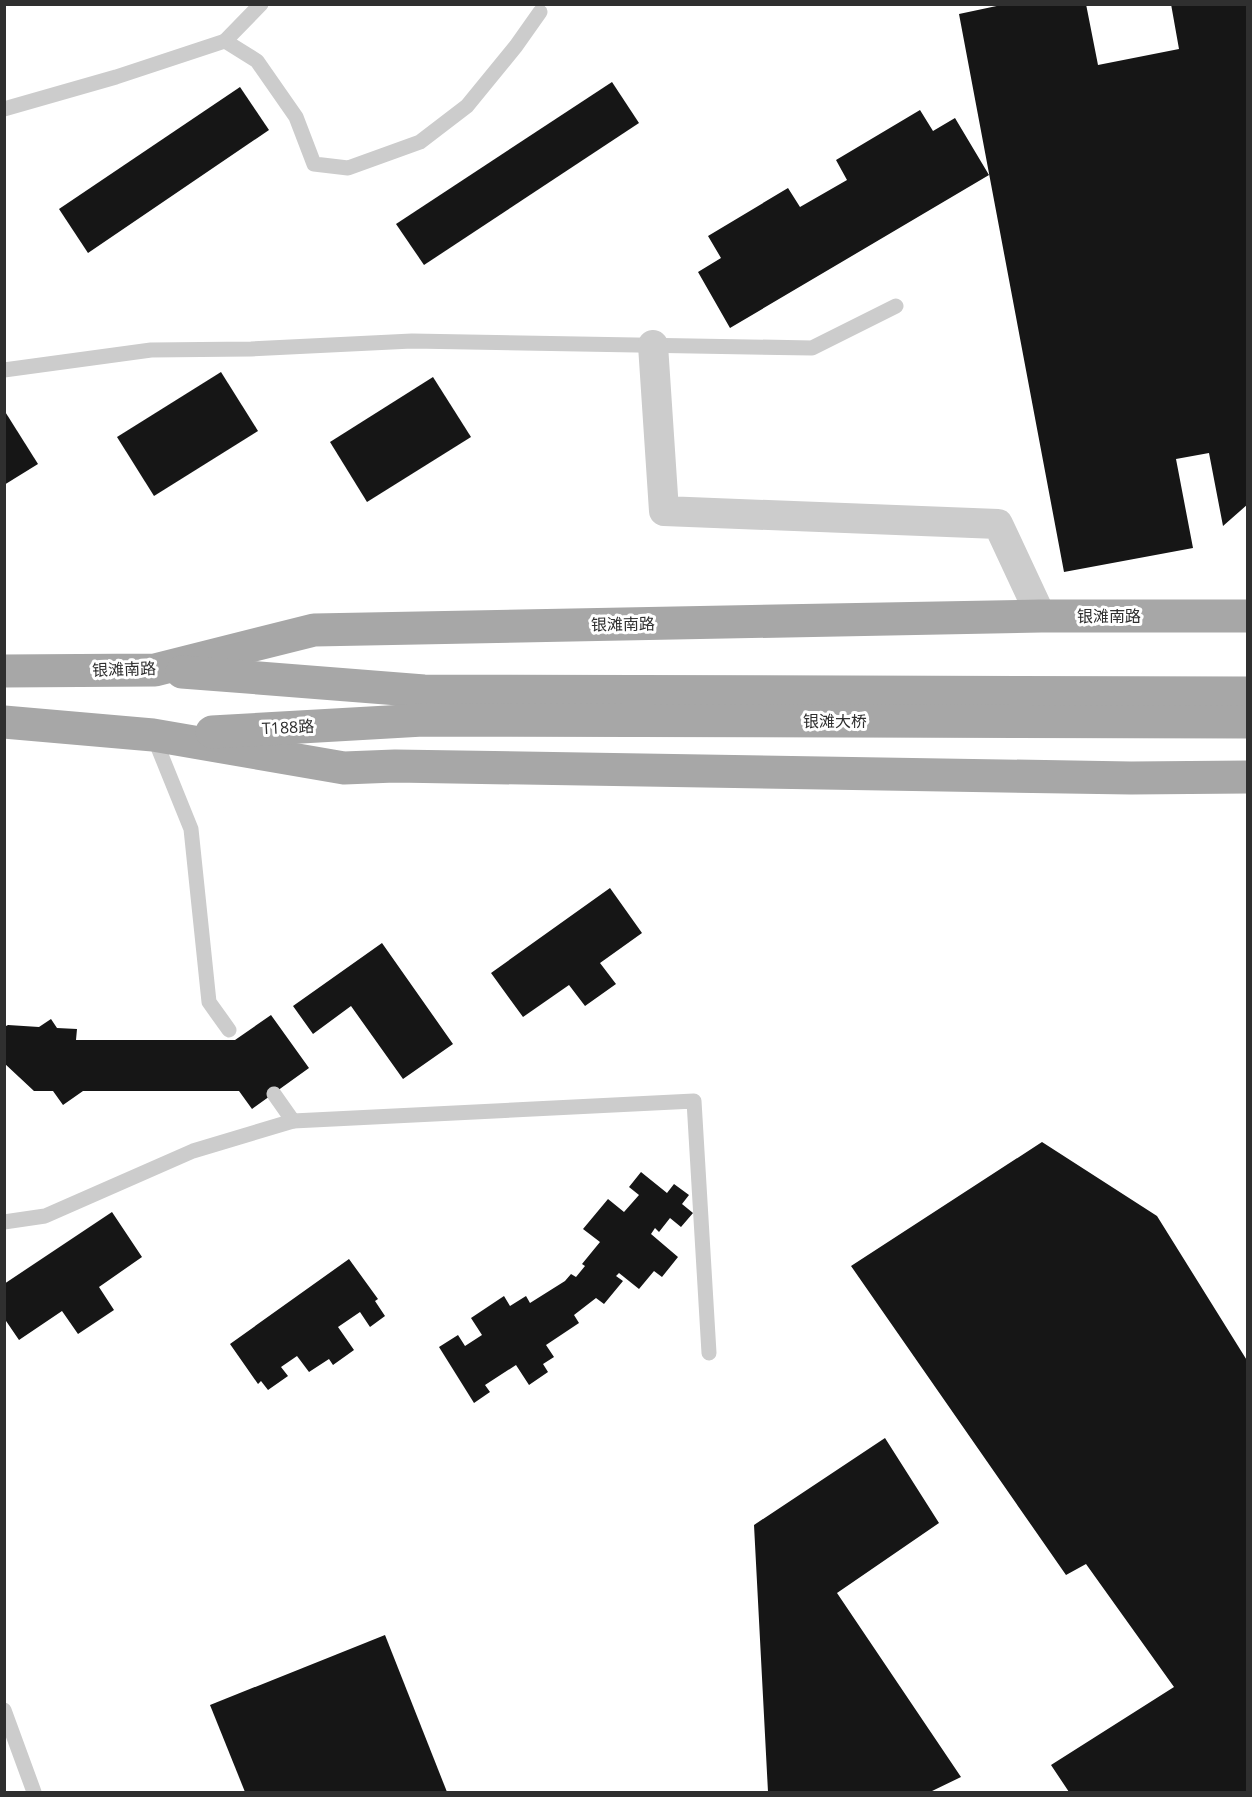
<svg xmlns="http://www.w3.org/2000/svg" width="1252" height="1797" font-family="'Open Sans','Noto Sans SC',sans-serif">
  <rect width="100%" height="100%" fill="#fff"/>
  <g fill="#161616">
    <path d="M 1006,4 L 1086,4 L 1098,65 L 1179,49 L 1171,4 L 1248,4 L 1248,504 L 1223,526 L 1209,453 L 1176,459 L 1193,548 L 1064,572 L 959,14 Z"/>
    <path d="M 612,82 L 639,123 L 424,265 L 396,224 Z"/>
    <path d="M 240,87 L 269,130 L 88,253 L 59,209 Z"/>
    <path d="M 920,110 L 933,131 L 955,118 L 989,175 L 730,328 L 698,272 L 721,258 L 708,236 L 788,188 L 800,207 L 847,180 L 836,160 Z"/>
    <path d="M 221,372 L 258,431 L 154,496 L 117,437 Z"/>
    <path d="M 433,377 L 471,437 L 367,502 L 330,442 Z"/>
    <path d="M 4,410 L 38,464 L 4,485 Z"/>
    <path d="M 610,888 L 642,933 L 600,963 L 616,984 L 585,1006 L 569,985 L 523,1017 L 491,973 Z"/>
    <path d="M 382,943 L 453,1044 L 403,1079 L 351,1006 L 313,1034 L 293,1006 Z"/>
    <path d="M 271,1015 L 309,1068 L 252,1109 L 239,1091 L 83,1091 L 63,1105 L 53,1091 L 34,1091 L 4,1063 L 4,1027 L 8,1025 L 39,1027 L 51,1019 L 57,1028 L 77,1029 L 76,1040 L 235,1040 Z"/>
    <path d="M 1042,1142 L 1157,1216 L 1248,1362 L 1248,1792 L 1069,1792 L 1051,1765 L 1174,1687 L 1086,1564 L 1066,1575 L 851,1266 Z"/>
    <path d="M 641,1172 L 667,1193 L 674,1184 L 689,1195 L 682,1204 L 693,1213 L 681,1227 L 670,1218 L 659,1232 L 655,1228 L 651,1234 L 678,1257 L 662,1277 L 654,1271 L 639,1289 L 619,1273 L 616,1276 L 623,1281 L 604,1304 L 596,1298 L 574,1315 L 579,1323 L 546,1345 L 554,1357 L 543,1364 L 548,1372 L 529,1385 L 516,1365 L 485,1385 L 490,1392 L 474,1403 L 439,1347 L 458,1335 L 465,1346 L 482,1335 L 471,1318 L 504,1296 L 510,1306 L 526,1296 L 530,1303 L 565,1281 L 571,1274 L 576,1277 L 585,1266 L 582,1264 L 600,1242 L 583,1229 L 608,1199 L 624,1212 L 639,1195 L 629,1187 Z"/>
    <path d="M 112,1212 L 142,1257 L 99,1287 L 114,1310 L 78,1334 L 62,1311 L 19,1340 L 4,1318 L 4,1284 Z"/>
    <path d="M 349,1259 L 378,1299 L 375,1301 L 385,1316 L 370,1327 L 360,1312 L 338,1327 L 354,1350 L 333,1365 L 329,1359 L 309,1372 L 297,1356 L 281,1367 L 288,1376 L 268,1390 L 261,1381 L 258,1384 L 230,1344 Z"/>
    <path d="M 885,1438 L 939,1523 L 837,1593 L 961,1777 L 930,1792 L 768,1792 L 754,1525 Z"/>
    <path d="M 385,1635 L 447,1792 L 245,1792 L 210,1705 Z"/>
  </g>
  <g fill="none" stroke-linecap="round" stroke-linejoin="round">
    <g stroke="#ccc" stroke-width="15">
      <path d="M 261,4 L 225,41 L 257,61 L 296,117 L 314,164 L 348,168 L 420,142 L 467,106 L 516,46 L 540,12"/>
      <path d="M 4,109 L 116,77 L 225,41"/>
      <path d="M 4,370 L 151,350 L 251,349 L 412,341 L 812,348 L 896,306"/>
      <path d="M 153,735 L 191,829 L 209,1002 L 229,1030"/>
      <path d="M 274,1094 L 293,1121 L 694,1101 L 709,1353"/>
      <path d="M 4,1222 L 45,1216 L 193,1151 L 293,1121"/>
      <path d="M 4,1710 L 34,1792"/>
    </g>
    <path stroke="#ccc" stroke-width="30" d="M 653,345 L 664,511 L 998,524 L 1041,616"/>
    <g stroke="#a7a7a7" stroke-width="33">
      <path d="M 4,671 L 155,670 L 314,630 L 1041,616 L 1248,616"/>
      <path d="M 182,672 L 424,691 L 1248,693"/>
      <path d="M 4,722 L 153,735 L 344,768 L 395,766 L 1131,778 L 1248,777"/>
      <path d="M 212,732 L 423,720 L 1248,722"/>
    </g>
  </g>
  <g text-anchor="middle" stroke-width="6" stroke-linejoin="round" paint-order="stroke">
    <g font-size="16" fill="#2f2f2f" stroke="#fff">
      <text x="1109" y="622">银滩南路</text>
      <text transform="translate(623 624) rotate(-1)" y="6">银滩南路</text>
      <text transform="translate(124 669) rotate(-2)" y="6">银滩南路</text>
      <text x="835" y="727">银滩大桥</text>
      <text transform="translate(288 727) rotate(-3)" y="6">T188路</text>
    </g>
  </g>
  <rect width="1252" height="1797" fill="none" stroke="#2f2f2f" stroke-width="12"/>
</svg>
